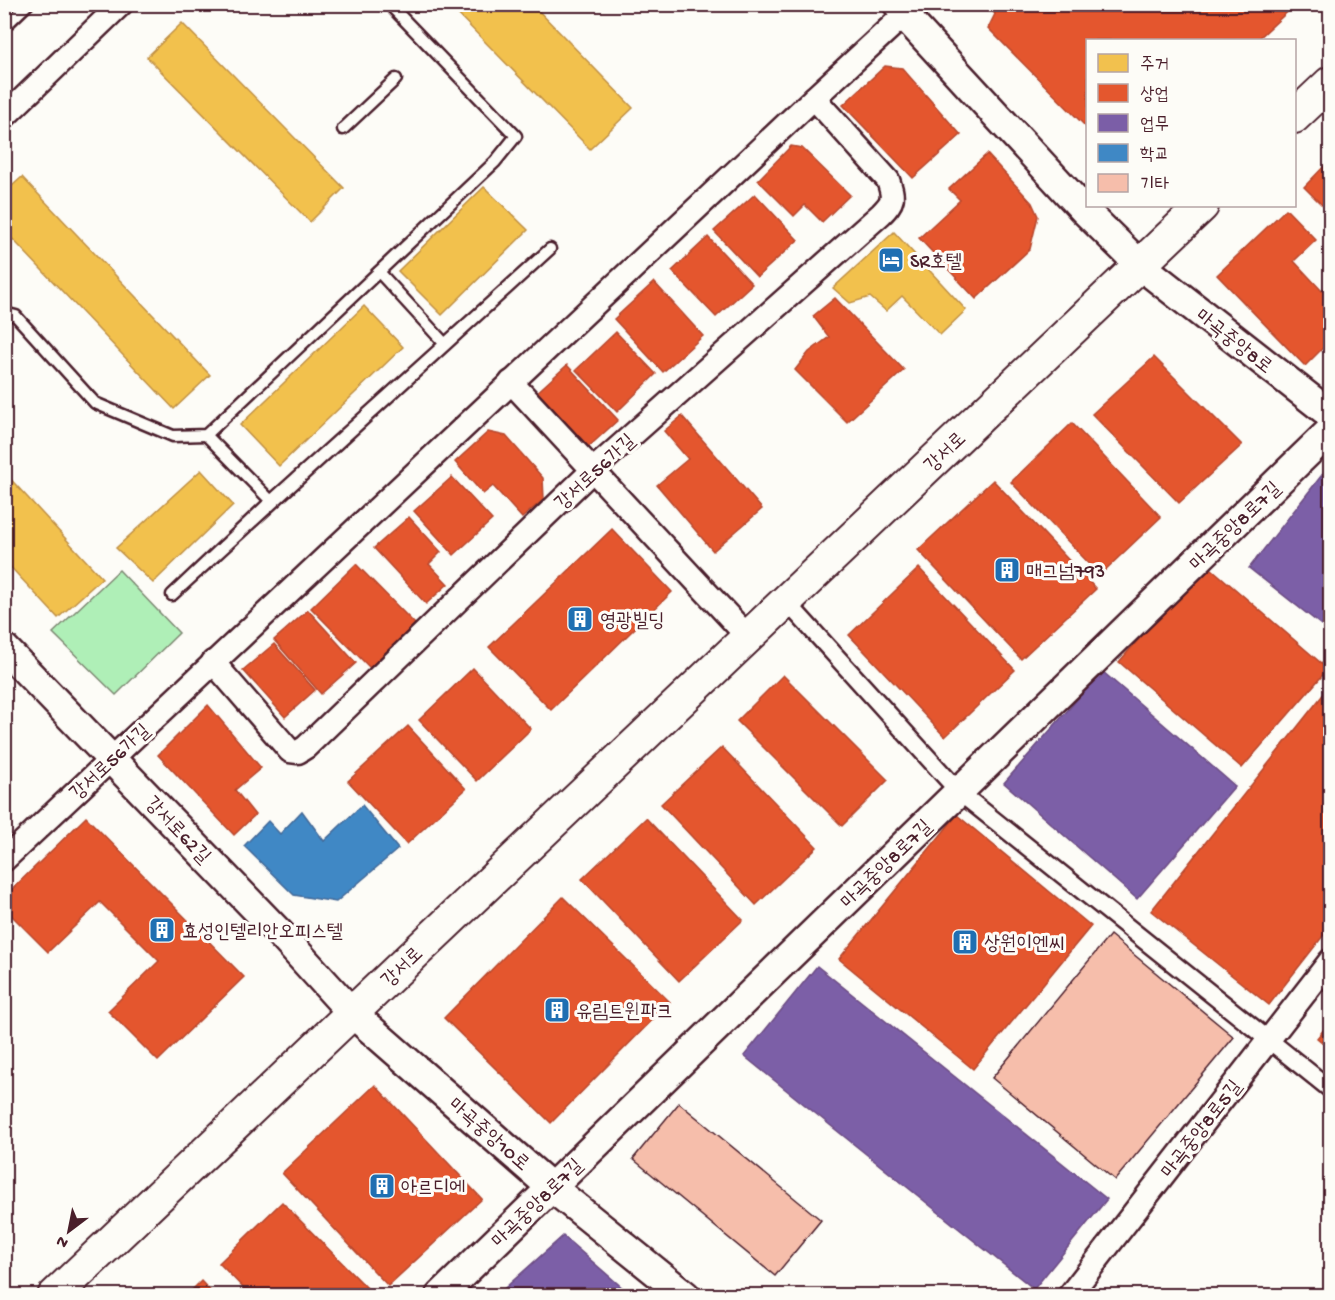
<svg xmlns="http://www.w3.org/2000/svg" width="1335" height="1300" font-family="'Gochi Hand','Poor Story',sans-serif">
  <rect width="100%" height="100%" fill="#fdfcf7"/>
  <filter id="ink" filterUnits="userSpaceOnUse"><feTurbulence type="fractalNoise" baseFrequency=".0167" numOctaves="2"/><feDisplacementMap in="SourceGraphic" scale="12" xChannelSelector="R" yChannelSelector="G"/><feConvolveMatrix kernelMatrix="1 2 1 2 8 2 1 2 1" color-interpolation-filters="sRGB"/></filter>
  <g filter="url(#ink)">
    <path fill="#afefb7" stroke="#7c8771" stroke-width="1.5" d="M 119,570 L 179,633 L 116,695 L 53,633 Z"/>
    <g fill="#f2c14e" stroke="#c09044" stroke-width="1.5">
      <path d="M 448,4 L 532,4 L 633,108 L 590,149 Z"/>
      <path d="M 182,23 L 344,188 L 310,222 L 147,57 Z"/>
      <path d="M 22,177 L 210,375 L 174,409 L 4,230 L 4,193 Z"/>
      <path d="M 484,187 L 528,230 L 442,315 L 398,271 Z"/>
      <path d="M 894,232 L 966,310 L 940,335 L 902,296 L 886,311 L 870,297 L 850,303 L 833,288 Z"/>
      <path d="M 364,306 L 403,347 L 279,466 L 240,425 Z"/>
      <path d="M 201,470 L 233,505 L 153,583 L 116,548 Z"/>
      <path d="M 4,472 L 102,578 L 58,618 L 4,560 Z"/>
    </g>
    <g fill="#e4572e" stroke="#b6462d" stroke-width="1.5">
      <path d="M 986,4 L 1296,4 L 1257,40 L 1088,40 L 1088,129 L 988,28 L 995,14 Z"/>
      <path d="M 885,66 L 902,68 L 961,135 L 913,178 L 843,105 Z"/>
      <path d="M 791,146 L 802,148 L 850,195 L 822,222 L 805,205 L 794,216 L 758,180 Z"/>
      <path d="M 987,154 L 1032,203 L 1038,216 L 1030,249 L 976,299 L 919,238 L 960,200 L 949,189 Z"/>
      <path d="M 1330,160 L 1330,213 L 1304,187 Z"/>
      <path d="M 755,194 L 798,240 L 757,277 L 714,231 Z"/>
      <path d="M 1286,209 L 1316,240 L 1294,261 L 1322,291 L 1330,283 L 1330,341 L 1305,366 L 1217,275 Z"/>
      <path d="M 708,237 L 752,284 L 716,317 L 672,271 Z"/>
      <path d="M 654,282 L 703,336 L 663,372 L 614,319 Z"/>
      <path d="M 835,298 L 904,370 L 847,422 L 795,370 L 809,352 L 829,337 L 813,316 Z"/>
      <path d="M 616,332 L 656,374 L 617,412 L 576,370 Z"/>
      <path d="M 1154,357 L 1242,445 L 1179,503 L 1092,414 Z"/>
      <path d="M 567,365 L 618,420 L 584,451 L 533,396 Z"/>
      <path d="M 682,416 L 762,509 L 713,551 L 657,485 L 688,459 L 664,431 Z"/>
      <path d="M 1072,423 L 1161,517 L 1100,575 L 1011,482 Z"/>
      <path d="M 488,432 L 506,436 L 543,478 L 544,499 L 522,518 L 493,486 L 483,494 L 455,462 Z"/>
      <path d="M 452,477 L 492,520 L 454,555 L 414,511 Z"/>
      <path d="M 993,480 L 1096,589 L 1021,659 L 918,550 Z"/>
      <path d="M 409,517 L 441,552 L 429,564 L 448,584 L 426,604 L 374,548 Z"/>
      <path d="M 612,529 L 672,592 L 551,710 L 489,647 Z"/>
      <path d="M 1205,563 L 1328,669 L 1242,768 L 1119,662 Z"/>
      <path d="M 356,564 L 417,626 L 372,670 L 311,608 Z"/>
      <path d="M 919,568 L 1015,670 L 945,737 L 849,635 Z"/>
      <path d="M 308,610 L 356,663 L 321,694 L 274,640 Z"/>
      <path d="M 274,644 L 315,690 L 285,717 L 243,670 Z"/>
      <path d="M 473,668 L 531,729 L 477,781 L 419,720 Z"/>
      <path d="M 783,675 L 888,780 L 842,826 L 737,721 Z"/>
      <path d="M 1330,686 L 1330,927 L 1269,1005 L 1151,911 Z"/>
      <path d="M 208,705 L 261,768 L 235,790 L 255,815 L 234,835 L 158,755 Z"/>
      <path d="M 408,726 L 466,789 L 407,844 L 348,781 Z"/>
      <path d="M 722,747 L 817,847 L 756,905 L 661,804 Z"/>
      <path d="M 957,815 L 1091,926 L 973,1069 L 839,959 Z"/>
      <path d="M 86,817 L 244,977 L 158,1061 L 108,1011 L 159,961 L 100,902 L 48,952 L 4,908 L 4,897 Z"/>
      <path d="M 646,818 L 743,920 L 679,981 L 582,879 Z"/>
      <path d="M 563,897 L 670,1002 L 551,1123 L 444,1018 Z"/>
      <path d="M 1330,1022 L 1330,1049 L 1317,1038 Z"/>
      <path d="M 375,1085 L 482,1199 L 388,1286 L 282,1173 Z"/>
      <path d="M 282,1202 L 373,1294 L 372,1296 L 251,1296 L 219,1263 Z"/>
      <path d="M 201,1281 L 215,1296 L 186,1296 Z"/>
    </g>
    <g fill="#7b5ea7" stroke="#6c4b82" stroke-width="1.5">
      <path d="M 1329,466 L 1330,467 L 1330,632 L 1249,568 Z"/>
      <path d="M 1102,671 L 1235,786 L 1137,899 L 1004,783 Z"/>
      <path d="M 817,966 L 1107,1199 L 1034,1289 L 744,1056 Z"/>
      <path d="M 563,1236 L 632,1296 L 496,1296 Z"/>
    </g>
    <path fill="#3f88c5" stroke="#426897" stroke-width="1.5" d="M 362,805 L 398,849 L 336,902 L 294,895 L 244,846 L 268,821 L 280,834 L 302,811 L 324,841 Z"/>
    <g fill="#f6beab" stroke="#4a1f2b" stroke-width="1.5">
      <path d="M 1110,935 L 1234,1037 L 1115,1180 L 992,1078 Z"/>
      <path d="M 679,1103 L 821,1220 L 775,1276 L 633,1159 Z"/>
    </g>
    <g fill="none" stroke-linecap="round" stroke-linejoin="round">
      <g stroke="#4a1f2b" stroke-width="15">
        <g id="service">
          <path d="M 4,27 L 28,4"/>
          <path d="M 343,129 L 396,79"/>
          <path d="M 379,272 L 445,344"/>
          <path d="M 4,313 L 16,316 L 95,403 L 173,436 L 206,435 L 495,162 L 516,136 L 389,4"/>
          <path d="M 206,435 L 271,501 L 172,595 L 550,249 L 271,501"/>
        </g>
      </g>
      <g stroke="#4a1f2b" stroke-width="21">
        <path id="pedestrian" d="M 786,601 L 959,792 L 1330,1089"/>
      </g>
      <g stroke="#4a1f2b" stroke-width="27">
        <g id="minor">
          <path d="M 4,117 L 121,4"/>
          <path d="M 511,382 L 748,637"/>
          <path d="M 213,662 L 290,751 L 298,752 L 306,747 L 593,470 L 881,214 C 894,201 894,198 888,180 L 814,98"/>
          <path d="M 4,860 L 814,98 L 904,15 L 894,4"/>
          <path d="M 1069,1296 L 1330,961"/>
        </g>
      </g>
      <g stroke="#4a1f2b" stroke-width="33">
        <g id="tertiary">
          <path d="M 915,4 L 904,15 L 1084,210 L 1140,265 L 1330,414"/>
          <path d="M 4,648 L 284,938 L 352,1013 L 551,1187 L 686,1296"/>
          <path d="M 440,1296 L 1330,431"/>
        </g>
      </g>
      <g stroke="#4a1f2b" stroke-width="36">
        <g id="secondary">
          <path d="M 1294,117 L 1330,83"/>
          <path d="M 54,1296 L 1202,206"/>
        </g>
      </g>
      <use href="#service" stroke="#fdfcf7" stroke-width="10"/>
      <use href="#pedestrian" stroke="#fdfcf7" stroke-width="16"/>
      <use href="#minor" stroke="#fdfcf7" stroke-width="22"/>
      <use href="#tertiary" stroke="#fdfcf7" stroke-width="28"/>
      <use href="#secondary" stroke="#fdfcf7" stroke-width="32"/>
    </g>
  </g>
  <defs>
    <g id="hotel-square" transform="scale(1.35)"><rect x="-9" y="-9" width="18" height="18" rx="4" fill="#1f6fb2" stroke="#fdfcf7"/><path d="M-6-4.5h1.5V1H6V5H4.5V3h-9V5H-6ZM-4 0a1.8 1.8 0 1 1 3.6 0ZM.5 0V-2.5h3Q6-2.5 6 0Z" fill="#fff"/></g>
    <g id="building-square" transform="scale(1.35)"><rect x="-9" y="-9" width="18" height="18" rx="4" fill="#1f6fb2" stroke="#fdfcf7"/><path d="M-4-6H4V6H1V3H-1V6H-4ZM-2.5-4.3h1.7v1.8h-1.7ZM.8-4.3h1.7v1.8H.8ZM-2.5-1h1.7V.8h-1.7ZM.8-1h1.7V.8H.8Z" fill="#fff"/></g>
  </defs>
  <g fill-rule="evenodd">
    <use href="#hotel-square" x="891" y="260"/>
    <use href="#building-square" x="1007" y="570"/>
    <use href="#building-square" x="580" y="619"/>
    <use href="#building-square" x="162" y="930"/>
    <use href="#building-square" x="965" y="942"/>
    <use href="#building-square" x="557" y="1010"/>
    <use href="#building-square" x="382" y="1186"/>
  </g>
  <g text-anchor="middle" stroke-width="6" stroke-linejoin="round" paint-order="stroke">
    <g font-size="20" fill="#4a1f2b" stroke="#fdfcf7" text-anchor="start">
      <text x="910" y="267">SR호텔</text>
      <text x="1026" y="577">매그넘793</text>
      <text x="600" y="626">영광빌딩</text>
      <text x="182" y="937">효성인텔리안오피스텔</text>
      <text x="984" y="949">상원이엔씨</text>
      <text x="576" y="1017">유림트윈파크</text>
      <text x="401" y="1193">아르디에</text>
    </g>
    <g font-size="20" fill="#4a1f2b" stroke="#fdfcf7">
      <text transform="translate(1235 340) rotate(38)" y="7">마곡중앙8로</text>
      <text transform="translate(944 451) rotate(-44)" y="7">강서로</text>
      <text transform="translate(594 471) rotate(-43)" y="7">강서로56가길</text>
      <text transform="translate(1234 525) rotate(-44)" y="7">마곡중앙8로7길</text>
      <text transform="translate(109 761) rotate(-43)" y="7">강서로56가길</text>
      <text transform="translate(179 829) rotate(46)" y="7">강서로62길</text>
      <text transform="translate(885 863) rotate(-44)" y="7">마곡중앙8로7길</text>
      <text transform="translate(401 966) rotate(-44)" y="7">강서로</text>
      <text transform="translate(1200 1128) rotate(-52)" y="7">마곡중앙8로5길</text>
      <text transform="translate(490 1133) rotate(41)" y="7">마곡중앙10로</text>
      <text transform="translate(536 1202) rotate(-44)" y="7">마곡중앙8로7길</text>
    </g>
  </g>
  <rect width="1335" height="1300" fill="none" stroke="#fdfcf7" stroke-width="24"/>
  <rect x="12" y="12" width="1311" height="1276" fill="none" stroke="#4a1f2b" stroke-width="2" filter="url(#ink)"/>
  <rect x="1086" y="39" width="210" height="168" fill="#fdfcf7" stroke="#b5a4a5" stroke-width="1.5"/>
  <rect x="1098" y="54" width="30" height="18" fill="#f2c14e" stroke="#b5a4a5" stroke-width="1.5"/>
  <text x="1140" y="69" font-size="18" fill="#4a1f2b">주거</text>
  <rect x="1098" y="84" width="30" height="18" fill="#e4572e" stroke="#b5a4a5" stroke-width="1.5"/>
  <text x="1140" y="99" font-size="18" fill="#4a1f2b">상업</text>
  <rect x="1098" y="114" width="30" height="18" fill="#7b5ea7" stroke="#b5a4a5" stroke-width="1.5"/>
  <text x="1140" y="129" font-size="18" fill="#4a1f2b">업무</text>
  <rect x="1098" y="144" width="30" height="18" fill="#3f88c5" stroke="#b5a4a5" stroke-width="1.5"/>
  <text x="1140" y="159" font-size="18" fill="#4a1f2b">학교</text>
  <rect x="1098" y="174" width="30" height="18" fill="#f6beab" stroke="#b5a4a5" stroke-width="1.5"/>
  <text x="1140" y="189" font-size="18" fill="#4a1f2b">기타</text>
  <g transform="translate(69 1231) rotate(212)" stroke="#fdfcf7" stroke-width="4.5" paint-order="stroke">
  <path d="M0-4.5L10 22L0 15L-10 22Z" fill="#4a1f2b"/>
  <text y="-9" font-size="16" font-weight="bold" text-anchor="middle" fill="#4a1f2b">N</text>
  </g>
</svg>
